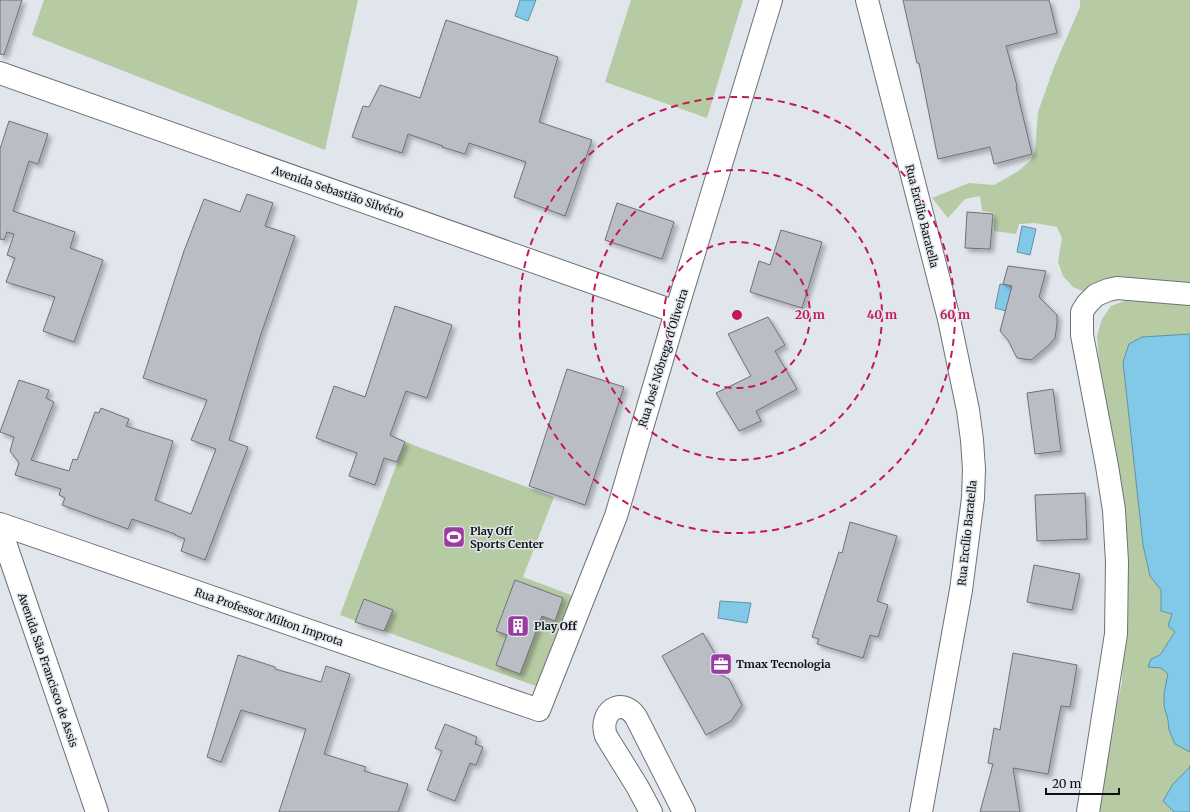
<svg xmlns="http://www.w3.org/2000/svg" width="1190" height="812" font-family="Merriweather,serif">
  <defs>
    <filter id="shadow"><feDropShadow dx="3.5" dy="3.5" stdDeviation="2" flood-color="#0004"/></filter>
  </defs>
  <rect width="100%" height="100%" fill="#e1e5ec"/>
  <g fill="#b6cba3">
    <path d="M 44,0 L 358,0 L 325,150 L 32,35 Z"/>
    <path d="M 631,0 L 743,0 L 707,118 L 605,82 Z"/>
    <path d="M 1080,0 L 1190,0 L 1190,290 L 1169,289 L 1121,276 L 1103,279 L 1085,292 L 1073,287 L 1063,276 L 1058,262 L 1062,238 L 1057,227 L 1035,223 L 1019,224 L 1016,234 L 994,231 L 994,213 L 982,211 L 980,196 L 965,199 L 948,218 L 932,198 L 969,183 L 994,185 L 1017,172 L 1030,161 L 1035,151 L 1038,112 L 1054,67 L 1080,7 Z"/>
    <path d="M 1130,299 L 1186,302 L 1190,305 L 1190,334 L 1142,337 L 1123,362 L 1143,545 L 1150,576 L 1161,590 L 1161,611 L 1172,614 L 1175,632 L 1160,655 L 1151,659 L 1148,667 L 1161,668 L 1168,674 L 1164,693 L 1164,706 L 1168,720 L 1169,730 L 1175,744 L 1190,752 L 1190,767 L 1173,784 L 1164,801 L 1174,812 L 1096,812 L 1104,763 L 1122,682 L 1125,577 L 1100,375 L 1097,336 L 1102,319 L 1111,306 Z"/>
    <path d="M 405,442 L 554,497 L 523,577 L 579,598 L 544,689 L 340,615 Z"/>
  </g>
  <g fill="#81c9e7" stroke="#5f92a7">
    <path d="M 520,0 L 536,0 L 528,21 L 515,16 Z"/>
    <path d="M 1022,226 L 1036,229 L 1030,255 L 1017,252 Z"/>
    <path d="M 1000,284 L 1012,286 L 1006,311 L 995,308 Z"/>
    <path d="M 1190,334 L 1190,752 L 1175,744 L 1169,730 L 1168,720 L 1164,706 L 1164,693 L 1168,674 L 1161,668 L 1148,667 L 1151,659 L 1160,655 L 1175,632 L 1168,626 L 1172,614 L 1161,611 L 1161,590 L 1150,576 L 1143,545 L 1123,362 L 1129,344 L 1142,337 Z"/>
    <path d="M 720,601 L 751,603 L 747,623 L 718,618 Z"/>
    <path d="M 1190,765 L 1190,812 L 1174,812 L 1163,801 L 1173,784 L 1190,767 Z"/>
  </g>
  <g fill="#babdc4" stroke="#6f7178" filter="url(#shadow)">
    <path d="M 0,0 L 22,0 L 4,55 L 0,54 Z"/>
    <path d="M 903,0 L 1049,0 L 1057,33 L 1006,46 L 1017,86 L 1016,87 L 1032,154 L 994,164 L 990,147 L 938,159 L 919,63 L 917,63 Z"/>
    <path d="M 446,20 L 558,57 L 539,122 L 592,140 L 565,216 L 514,197 L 526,162 L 469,143 L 465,154 L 442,147 L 443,146 L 408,134 L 402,153 L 352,137 L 363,106 L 369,107 L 380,85 L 420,98 Z"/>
    <path d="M 9,121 L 48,134 L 38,164 L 29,161 L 13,211 L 75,232 L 70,248 L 103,260 L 74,342 L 43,331 L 55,297 L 6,282 L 15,258 L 7,255 L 14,234 L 7,232 L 4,240 L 0,239 L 0,149 Z"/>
    <path d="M 247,194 L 273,203 L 265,226 L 295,236 L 260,337 L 229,440 L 248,447 L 205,560 L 181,551 L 185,539 L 175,535 L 175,534 L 132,519 L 128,529 L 62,505 L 65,498 L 59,495 L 61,489 L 15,475 L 19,463 L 10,451 L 14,437 L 0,432 L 19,380 L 49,390 L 46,398 L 54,402 L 31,460 L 69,471 L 73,459 L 77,460 L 95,412 L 99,413 L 101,408 L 129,419 L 126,426 L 173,441 L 155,500 L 191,514 L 216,449 L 191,440 L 207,400 L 143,378 L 184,251 L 204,199 L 240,212 Z"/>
    <path d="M 617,203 L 674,222 L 662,259 L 605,240 Z"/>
    <path d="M 967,212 L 993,214 L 990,249 L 965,248 Z"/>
    <path d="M 781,230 L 822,242 L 802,308 L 750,292 L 759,261 L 770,265 Z"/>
    <path d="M 1008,266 L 1046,271 L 1039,297 L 1057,315 L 1057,324 L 1055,338 L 1049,345 L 1031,360 L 1017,358 L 1008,340 L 1000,331 L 1012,286 L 1003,284 Z"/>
    <path d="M 395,306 L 452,325 L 427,398 L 406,391 L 390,435 L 405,442 L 397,462 L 384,458 L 375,485 L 349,476 L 357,453 L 316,438 L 334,386 L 365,397 Z"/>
    <path d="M 768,317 L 785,345 L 775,351 L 797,389 L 756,411 L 761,421 L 739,431 L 716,393 L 751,376 L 728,334 Z"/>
    <path d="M 567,369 L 624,387 L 585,505 L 529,486 Z"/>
    <path d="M 1053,389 L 1061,451 L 1035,454 L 1027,393 Z"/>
    <path d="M 1085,493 L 1087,539 L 1037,541 L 1035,495 Z"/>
    <path d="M 850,522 L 897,536 L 877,601 L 888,605 L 878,637 L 870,635 L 863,658 L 817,644 L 819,639 L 812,637 L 839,552 L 842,553 Z"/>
    <path d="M 1034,565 L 1080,574 L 1072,610 L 1027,602 Z"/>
    <path d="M 515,580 L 563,598 L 555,621 L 542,616 L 520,674 L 496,665 L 507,635 L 496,631 Z"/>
    <path d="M 364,599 L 393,610 L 384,631 L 355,622 Z"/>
    <path d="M 703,633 L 719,661 L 719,674 L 729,679 L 742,705 L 731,721 L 706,735 L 662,656 Z"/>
    <path d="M 1013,653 L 1077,665 L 1070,707 L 1061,706 L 1048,774 L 1013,768 L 1020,812 L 980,812 L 993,764 L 988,763 L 994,728 L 1000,730 Z"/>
    <path d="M 238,655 L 275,667 L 275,669 L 321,682 L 326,666 L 350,674 L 324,754 L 366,767 L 364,771 L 408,784 L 398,812 L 279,812 L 306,729 L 241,710 L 221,762 L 207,757 Z"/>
    <path d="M 445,724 L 477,737 L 475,744 L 483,747 L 476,765 L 470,763 L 455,801 L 427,790 L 442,751 L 435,748 Z"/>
  </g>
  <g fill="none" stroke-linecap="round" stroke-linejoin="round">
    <g stroke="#6e7178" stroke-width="24">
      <g id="minor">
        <path d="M 867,0 L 949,319 L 968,410 L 972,440 L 974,469 L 973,498 L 961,590 L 921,812"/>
        <path d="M 0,73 L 676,312"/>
        <path d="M 0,524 L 539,710 L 616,516 L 676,312 L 771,0"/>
        <path d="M 0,528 L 97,812"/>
        <path d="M 651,812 L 637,786 L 606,736 C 598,713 621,695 636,717 L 684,812"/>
        <path d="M 1088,812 L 1116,634 L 1117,562 L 1114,510 L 1107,466 L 1082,335 L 1082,312 L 1087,304 L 1096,295 L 1108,290 L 1117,288 L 1190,294"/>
      </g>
    </g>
    <use href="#minor" stroke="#fff" stroke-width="22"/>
  </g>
  <g fill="none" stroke="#c2185b" stroke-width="2" stroke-dasharray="7 5">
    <circle cx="737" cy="315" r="73"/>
    <circle cx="737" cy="315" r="145"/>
    <circle cx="737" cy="315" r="218"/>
  </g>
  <defs>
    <g id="stadium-square" transform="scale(1.15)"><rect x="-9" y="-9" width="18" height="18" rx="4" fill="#9b3ba2" stroke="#e1e5ec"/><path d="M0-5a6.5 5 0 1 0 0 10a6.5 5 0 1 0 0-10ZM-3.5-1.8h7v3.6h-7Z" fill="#fff"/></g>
    <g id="building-square" transform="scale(1.15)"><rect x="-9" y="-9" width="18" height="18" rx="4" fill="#9b3ba2" stroke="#e1e5ec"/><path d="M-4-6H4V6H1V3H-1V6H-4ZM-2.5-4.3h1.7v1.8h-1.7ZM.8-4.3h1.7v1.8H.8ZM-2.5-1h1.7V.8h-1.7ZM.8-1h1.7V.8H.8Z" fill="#fff"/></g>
    <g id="office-square" transform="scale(1.15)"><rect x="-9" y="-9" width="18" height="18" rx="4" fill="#9b3ba2" stroke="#e1e5ec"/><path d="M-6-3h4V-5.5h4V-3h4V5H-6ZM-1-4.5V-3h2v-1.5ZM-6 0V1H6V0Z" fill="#fff"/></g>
  </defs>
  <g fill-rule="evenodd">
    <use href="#stadium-square" x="454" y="537"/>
    <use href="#building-square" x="518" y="626"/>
    <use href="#office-square" x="721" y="664"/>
  </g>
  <g text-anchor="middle" stroke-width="3" stroke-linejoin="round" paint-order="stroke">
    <g font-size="11" fill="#0f1113" stroke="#e1e5ec">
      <text transform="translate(338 192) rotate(19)" y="4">Avenida Sebastião Silvério</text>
      <text transform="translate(922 216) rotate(76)" y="4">Rua Ercílio Baratella</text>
      <text transform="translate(663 358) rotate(-73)" y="4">Rua José Nóbrega d'Oliveira</text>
      <text transform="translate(967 533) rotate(-84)" y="4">Rua Ercílio Baratella</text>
      <text transform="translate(269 617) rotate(19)" y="4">Rua Professor Milton Improta</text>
      <text transform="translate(48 670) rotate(71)" y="4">Avenida São Francisco de Assis</text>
    </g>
    <g font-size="11" font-weight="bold" fill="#0f1113" stroke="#e1e5ec" text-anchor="start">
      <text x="470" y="535">Play Off<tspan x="470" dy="13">Sports Center</tspan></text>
      <text x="534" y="630">Play Off</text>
      <text x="736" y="668">Tmax Tecnologia</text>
    </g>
  </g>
  <circle cx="737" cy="315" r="6" fill="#c2185b" stroke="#e1e5ec" stroke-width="2"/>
  <g font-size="12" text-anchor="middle" font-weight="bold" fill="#c2185b" stroke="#e1e5ec" stroke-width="3" stroke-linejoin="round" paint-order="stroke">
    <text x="810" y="319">20 m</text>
    <text x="882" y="319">40 m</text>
    <text x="955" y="319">60 m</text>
  </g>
  <path d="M1046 788v6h73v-6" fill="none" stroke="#0f1113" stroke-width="2"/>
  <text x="1052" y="788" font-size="12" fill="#0f1113" stroke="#e1e5ec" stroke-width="3" paint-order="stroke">20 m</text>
</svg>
